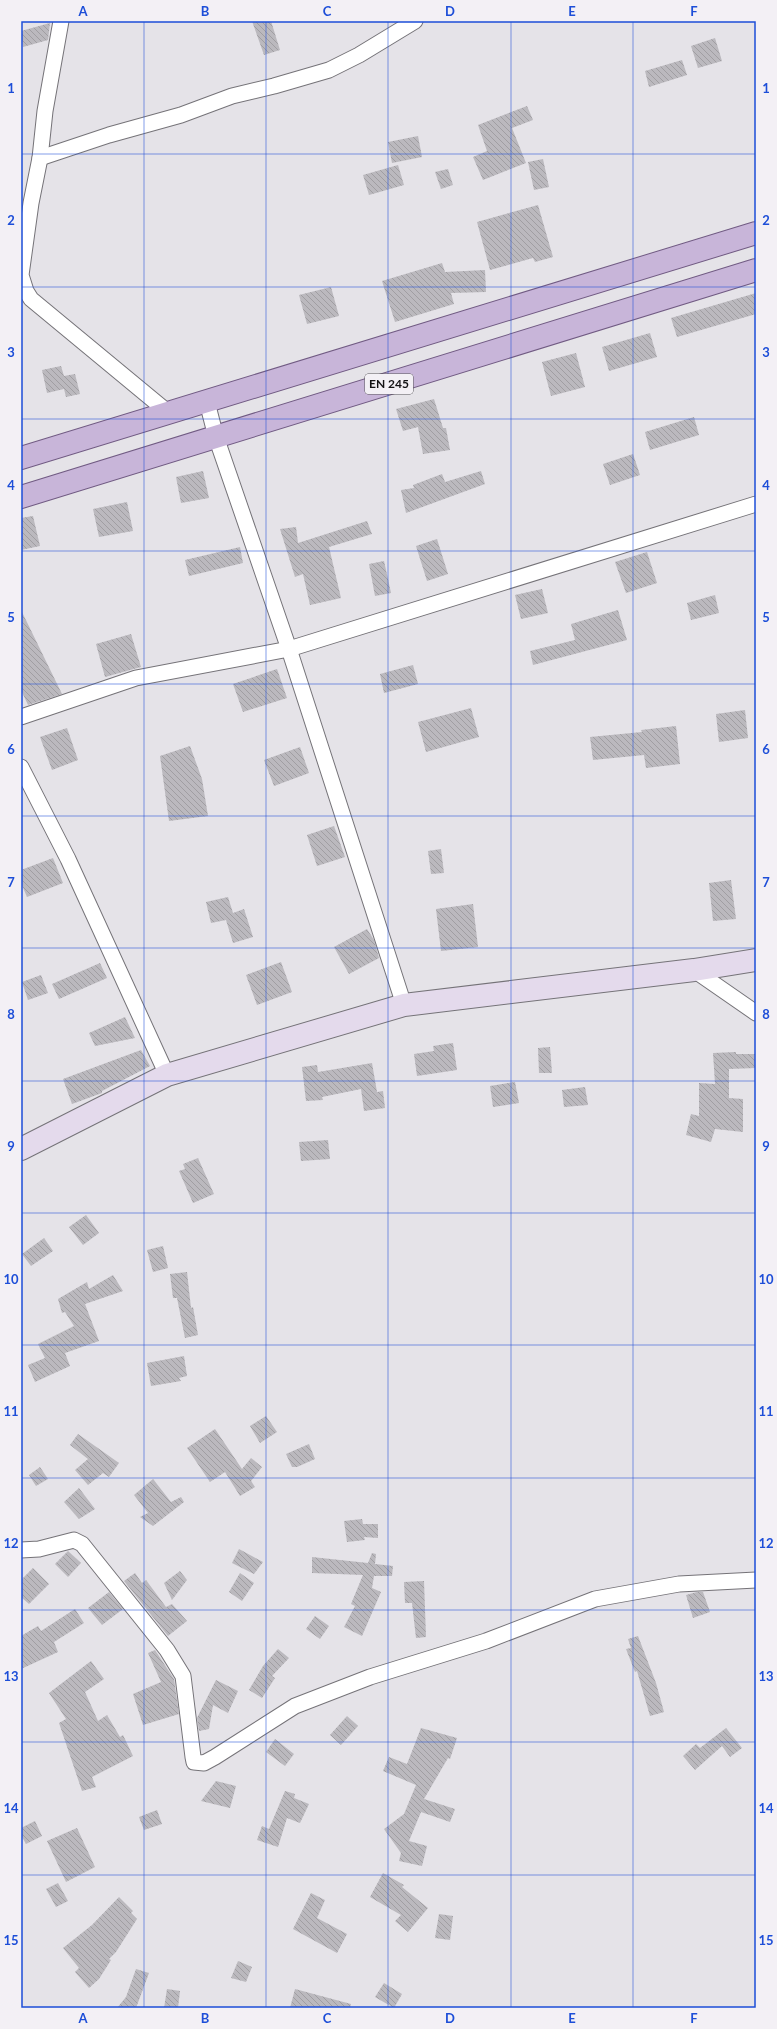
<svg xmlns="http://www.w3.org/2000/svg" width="777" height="2029" font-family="Lato,sans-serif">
  <defs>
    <pattern id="building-back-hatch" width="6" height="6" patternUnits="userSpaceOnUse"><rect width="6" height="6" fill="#bbb9be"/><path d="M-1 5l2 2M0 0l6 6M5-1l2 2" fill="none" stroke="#a09ea2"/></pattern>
  </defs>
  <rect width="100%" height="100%" fill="#e5e3e8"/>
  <g fill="url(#building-back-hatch)">
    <path d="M 252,21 L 271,21 L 280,50 L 264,55 Z"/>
    <path d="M 50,23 L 48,40 L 23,47 L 21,31 Z"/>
    <path d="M 715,38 L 722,61 L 698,68 L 691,46 Z"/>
    <path d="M 682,60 L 687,75 L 649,87 L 645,71 Z"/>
    <path d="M 527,106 L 533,120 L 512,128 L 526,163 L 483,180 L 473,157 L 487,151 L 478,125 Z"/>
    <path d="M 418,136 L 422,157 L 392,163 L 388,142 Z"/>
    <path d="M 543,159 L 549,187 L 534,190 L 528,162 Z"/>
    <path d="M 398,165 L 404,185 L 369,195 L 363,175 Z"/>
    <path d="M 448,169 L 453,185 L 441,189 L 435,172 Z"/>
    <path d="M 538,205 L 553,257 L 535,262 L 533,258 L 490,270 L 477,222 Z"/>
    <path d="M 442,263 L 445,272 L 485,270 L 486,292 L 451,293 L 454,304 L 395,322 L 382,281 Z"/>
    <path d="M 331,287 L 339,316 L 307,324 L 299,295 Z"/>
    <path d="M 756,293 L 756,314 L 677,337 L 671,318 Z"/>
    <path d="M 650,333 L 657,357 L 609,371 L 602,347 Z"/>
    <path d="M 576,353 L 585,387 L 551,396 L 542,362 Z"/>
    <path d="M 61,366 L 64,376 L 75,374 L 80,394 L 66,397 L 64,389 L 47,393 L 42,370 Z"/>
    <path d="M 434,399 L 443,428 L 446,428 L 450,450 L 423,454 L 418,427 L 403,431 L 396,409 Z"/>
    <path d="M 694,417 L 699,435 L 650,450 L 645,432 Z"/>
    <path d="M 633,454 L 640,475 L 610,485 L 603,464 Z"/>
    <path d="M 203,471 L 209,498 L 181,503 L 176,477 Z"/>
    <path d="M 481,471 L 485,484 L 406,513 L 401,490 L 414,488 L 413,485 L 442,474 L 445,482 Z"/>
    <path d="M 127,502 L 133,531 L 99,537 L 93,509 Z"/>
    <path d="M 33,516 L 40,546 L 21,550 L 21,518 Z"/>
    <path d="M 367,521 L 372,534 L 329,547 L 341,598 L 310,605 L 303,574 L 295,577 L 280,529 L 296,527 L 298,543 Z"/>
    <path d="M 437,539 L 448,574 L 427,581 L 416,546 Z"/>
    <path d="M 240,547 L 243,563 L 189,576 L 185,560 Z"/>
    <path d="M 647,552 L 657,583 L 626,593 L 615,562 Z"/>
    <path d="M 384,561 L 391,593 L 375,596 L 369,564 Z"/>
    <path d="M 542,589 L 548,613 L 521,619 L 515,595 Z"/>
    <path d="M 715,595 L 719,613 L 691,620 L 687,603 Z"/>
    <path d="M 21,610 L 62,694 L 28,705 L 21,690 Z"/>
    <path d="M 618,610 L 627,640 L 533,665 L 530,651 L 575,640 L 571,624 Z"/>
    <path d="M 131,634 L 141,667 L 105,677 L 96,644 Z"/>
    <path d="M 413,665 L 418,684 L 384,693 L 380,674 Z"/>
    <path d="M 277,669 L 287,698 L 243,712 L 233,684 Z"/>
    <path d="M 471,708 L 479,737 L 426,752 L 418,722 Z"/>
    <path d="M 745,710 L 748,738 L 719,742 L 716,714 Z"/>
    <path d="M 676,726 L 680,764 L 646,768 L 644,755 L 593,760 L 590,737 L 642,732 L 641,730 Z"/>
    <path d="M 67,728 L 78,760 L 52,770 L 40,737 Z"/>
    <path d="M 190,746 L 202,779 L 208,816 L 169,821 L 160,756 Z"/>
    <path d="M 300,747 L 309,773 L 274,786 L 264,760 Z"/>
    <path d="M 334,826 L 345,857 L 317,866 L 307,835 Z"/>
    <path d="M 441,849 L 444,873 L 431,874 L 428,851 Z"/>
    <path d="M 53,858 L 63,883 L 27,897 L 21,883 L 21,870 Z"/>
    <path d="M 731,880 L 736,919 L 713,921 L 709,883 Z"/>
    <path d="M 228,897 L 233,913 L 244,909 L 253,937 L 233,943 L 226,920 L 211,923 L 206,902 Z"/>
    <path d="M 473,904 L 478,947 L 441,951 L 436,909 Z"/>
    <path d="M 367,929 L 374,940 L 379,958 L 349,974 L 334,947 Z"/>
    <path d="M 281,962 L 292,992 L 257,1005 L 246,975 Z"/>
    <path d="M 100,963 L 107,978 L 59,999 L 52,984 Z"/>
    <path d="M 41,975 L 48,993 L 28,1000 L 22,982 Z"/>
    <path d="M 125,1017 L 135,1038 L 95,1046 L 89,1033 Z"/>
    <path d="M 453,1043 L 457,1070 L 417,1076 L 414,1054 L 434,1051 L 433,1046 Z"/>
    <path d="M 550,1047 L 552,1073 L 539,1073 L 538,1048 Z"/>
    <path d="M 141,1050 L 150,1066 L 102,1091 L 102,1093 L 72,1104 L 63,1079 Z"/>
    <path d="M 736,1052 L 736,1054 L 756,1054 L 756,1068 L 729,1069 L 729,1098 L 743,1099 L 743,1132 L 715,1129 L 711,1142 L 686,1135 L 691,1114 L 699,1116 L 699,1083 L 715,1084 L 713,1053 Z"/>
    <path d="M 372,1063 L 377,1092 L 383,1091 L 385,1108 L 364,1111 L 361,1089 L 322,1097 L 323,1100 L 306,1101 L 302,1067 L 317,1065 L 318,1072 Z"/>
    <path d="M 515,1082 L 519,1103 L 493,1107 L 490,1086 Z"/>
    <path d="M 585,1087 L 588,1105 L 564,1107 L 562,1090 Z"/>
    <path d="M 328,1140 L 330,1159 L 301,1161 L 299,1142 Z"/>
    <path d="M 198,1158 L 214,1194 L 193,1203 L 179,1171 L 185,1169 L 183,1164 Z"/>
    <path d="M 86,1215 L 99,1233 L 83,1245 L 69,1227 Z"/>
    <path d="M 44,1238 L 53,1251 L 31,1266 L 22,1254 Z"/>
    <path d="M 163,1246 L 168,1268 L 153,1272 L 147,1250 Z"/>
    <path d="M 187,1272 L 191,1308 L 193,1307 L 198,1335 L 185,1338 L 177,1298 L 173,1298 L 170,1274 Z"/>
    <path d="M 113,1275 L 123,1291 L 85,1304 L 99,1341 L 65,1353 L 70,1366 L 35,1382 L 28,1365 L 45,1358 L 38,1344 L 74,1326 L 65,1312 L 62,1313 L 58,1299 L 87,1282 L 89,1289 Z"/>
    <path d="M 184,1356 L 187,1376 L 179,1378 L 181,1381 L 151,1386 L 147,1363 Z"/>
    <path d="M 266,1416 L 277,1432 L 260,1443 L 250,1426 Z"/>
    <path d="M 215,1429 L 242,1469 L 251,1458 L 262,1467 L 251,1481 L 255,1487 L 240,1496 L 225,1472 L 210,1482 L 187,1448 Z"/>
    <path d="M 78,1434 L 119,1463 L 109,1477 L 103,1473 L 88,1485 L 75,1470 L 88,1459 L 70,1445 Z"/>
    <path d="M 309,1444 L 315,1459 L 297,1467 L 292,1467 L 286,1454 Z"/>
    <path d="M 40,1467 L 48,1479 L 36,1486 L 29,1475 Z"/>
    <path d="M 153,1479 L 171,1502 L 181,1497 L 184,1502 L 153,1526 L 140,1517 L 148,1513 L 134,1495 Z"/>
    <path d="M 79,1488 L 95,1509 L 79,1519 L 64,1502 Z"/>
    <path d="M 362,1519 L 363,1524 L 378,1524 L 378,1538 L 364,1537 L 365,1540 L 347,1542 L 344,1521 Z"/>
    <path d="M 239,1549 L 263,1562 L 254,1574 L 232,1563 Z"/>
    <path d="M 68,1551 L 81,1563 L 68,1577 L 55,1564 Z"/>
    <path d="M 372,1553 L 376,1554 L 375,1564 L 393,1566 L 392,1576 L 374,1576 L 372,1588 L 381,1592 L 362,1636 L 344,1627 L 355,1606 L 351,1604 L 363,1575 L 312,1573 L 312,1557 L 368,1563 Z"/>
    <path d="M 33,1568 L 49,1584 L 29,1604 L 21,1597 L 21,1580 Z"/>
    <path d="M 180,1571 L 187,1580 L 172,1600 L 164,1583 Z"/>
    <path d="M 135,1573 L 142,1583 L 146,1580 L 166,1607 L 172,1604 L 187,1621 L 168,1636 L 124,1581 Z"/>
    <path d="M 240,1573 L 254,1583 L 242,1601 L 229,1592 Z"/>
    <path d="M 424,1581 L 426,1637 L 416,1638 L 412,1603 L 405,1603 L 404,1582 Z"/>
    <path d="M 109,1592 L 123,1609 L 102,1625 L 88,1608 Z"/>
    <path d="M 697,1592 L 703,1592 L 710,1612 L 693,1618 L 686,1595 Z"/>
    <path d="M 75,1609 L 84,1623 L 54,1642 L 58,1652 L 21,1669 L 21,1636 L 38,1626 L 41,1631 Z"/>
    <path d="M 315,1616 L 329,1626 L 320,1639 L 306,1629 Z"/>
    <path d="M 638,1636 L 656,1683 L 664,1712 L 650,1716 L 637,1671 L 635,1672 L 626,1649 L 631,1648 L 628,1639 Z"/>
    <path d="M 278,1649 L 289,1658 L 272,1676 L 275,1678 L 262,1698 L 249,1690 L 263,1666 Z"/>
    <path d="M 155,1650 L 174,1679 L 179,1714 L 143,1725 L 133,1694 L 161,1682 L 148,1653 Z"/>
    <path d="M 91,1661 L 104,1679 L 85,1692 L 98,1721 L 107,1715 L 120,1737 L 123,1735 L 133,1756 L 92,1777 L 96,1787 L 82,1791 L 59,1723 L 66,1719 L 49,1693 Z"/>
    <path d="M 216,1680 L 238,1691 L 228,1713 L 213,1705 L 209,1729 L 199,1731 L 197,1718 Z"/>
    <path d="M 347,1716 L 358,1726 L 341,1745 L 330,1735 Z"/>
    <path d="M 421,1728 L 457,1738 L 450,1759 L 448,1758 L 424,1799 L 455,1809 L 450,1822 L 421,1812 L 409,1841 L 427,1846 L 422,1866 L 399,1861 L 401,1853 L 384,1829 L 404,1814 L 416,1785 L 383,1771 L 389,1757 L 407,1764 Z"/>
    <path d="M 726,1728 L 742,1748 L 730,1757 L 722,1746 L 695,1770 L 683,1756 L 696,1744 L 700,1748 Z"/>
    <path d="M 275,1739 L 294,1754 L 285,1766 L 266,1752 Z"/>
    <path d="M 216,1781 L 236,1786 L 230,1808 L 201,1801 Z"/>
    <path d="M 285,1791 L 295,1794 L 294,1798 L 309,1804 L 300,1823 L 287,1818 L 278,1847 L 257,1840 L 262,1826 L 269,1829 Z"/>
    <path d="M 157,1810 L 162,1824 L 144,1830 L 139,1817 Z"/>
    <path d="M 35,1821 L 42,1836 L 26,1844 L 21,1835 L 21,1828 Z"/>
    <path d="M 77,1828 L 95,1867 L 66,1882 L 47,1841 Z"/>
    <path d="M 383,1873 L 404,1885 L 402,1887 L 428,1908 L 408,1932 L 395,1921 L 401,1915 L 370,1897 Z"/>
    <path d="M 58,1883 L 68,1901 L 56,1907 L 46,1889 Z"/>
    <path d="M 311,1893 L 325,1900 L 317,1918 L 347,1934 L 337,1953 L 293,1929 Z"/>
    <path d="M 119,1897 L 133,1911 L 131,1913 L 137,1919 L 116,1952 L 109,1959 L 111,1960 L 99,1979 L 89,1988 L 75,1972 L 79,1968 L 63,1948 L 92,1925 Z"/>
    <path d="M 439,1914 L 453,1916 L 450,1940 L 435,1938 Z"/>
    <path d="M 238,1961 L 252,1967 L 246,1982 L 231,1978 Z"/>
    <path d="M 136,1969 L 149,1973 L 136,2008 L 117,2008 L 126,1997 Z"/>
    <path d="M 384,1983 L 402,1994 L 394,2008 L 375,1997 Z"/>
    <path d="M 167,1989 L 180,1991 L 178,2008 L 164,2008 Z"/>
    <path d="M 295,1989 L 351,2004 L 350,2008 L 290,2008 Z"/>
  </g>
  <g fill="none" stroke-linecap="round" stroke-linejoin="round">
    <g stroke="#757378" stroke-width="17">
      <g id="street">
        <path d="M 61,21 L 45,111 L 40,158 L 31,203 L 21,275 L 26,291 L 31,299 L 170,414"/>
        <path d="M 40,158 L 109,135 L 181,115 L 232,96 L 274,86 L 329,70 L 359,55 L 415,21"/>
        <path d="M 207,402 L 216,437 L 289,649 L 404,1005"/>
        <path d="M 21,717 L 136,678 L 289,649 L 756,504"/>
        <path d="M 21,767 L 68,859 L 167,1075"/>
        <path d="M 694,970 L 756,1013"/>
        <path d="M 21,1550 L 39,1549 L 74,1540 L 82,1544 L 167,1650 L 183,1676 L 193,1757 L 194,1762 L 204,1763 L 215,1757 L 295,1706 L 370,1677 L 486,1641 L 595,1599 L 679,1584 L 756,1580"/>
      </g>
    </g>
    <g stroke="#757378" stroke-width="24">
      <path id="secondary" d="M 21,1149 L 167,1075 L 404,1005 L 694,970 L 756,960"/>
    </g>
    <g stroke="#715b83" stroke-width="24">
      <g id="primary">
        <path d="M 21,458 L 756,233"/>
        <path d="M 21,497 L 756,270"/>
      </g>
    </g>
    <use href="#street" stroke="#fff" stroke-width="15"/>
    <use href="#secondary" stroke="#e4daec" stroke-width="22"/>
    <use href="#primary" stroke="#c8b5d9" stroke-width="22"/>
  </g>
  <path fill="none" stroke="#1d4ed8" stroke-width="1" stroke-opacity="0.55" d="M 144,21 L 144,2008M 266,21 L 266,2008M 388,21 L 388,2008M 511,21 L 511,2008M 633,21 L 633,2008M 21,154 L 756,154M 21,287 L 756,287M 21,419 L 756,419M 21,551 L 756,551M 21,684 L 756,684M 21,816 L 756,816M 21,948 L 756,948M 21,1081 L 756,1081M 21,1213 L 756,1213M 21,1345 L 756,1345M 21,1478 L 756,1478M 21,1610 L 756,1610M 21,1742 L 756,1742M 21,1875 L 756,1875"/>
  <g text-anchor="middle" stroke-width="3" stroke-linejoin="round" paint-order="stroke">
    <rect fill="#f3f0f5" stroke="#565558" stroke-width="1" x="365" y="374" width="48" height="20" rx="3"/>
    <g font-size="12" font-weight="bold" fill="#131214">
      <text x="389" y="388">EN 245</text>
    </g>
  </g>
  <rect width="777" height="2029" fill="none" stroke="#f3f0f5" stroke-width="44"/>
  <rect x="22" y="22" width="733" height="1985" fill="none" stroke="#1d4ed8" stroke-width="1.5"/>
  <g font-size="13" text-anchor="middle" font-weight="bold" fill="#1d4ed8">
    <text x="83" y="16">A</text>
    <text x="205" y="16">B</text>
    <text x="327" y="16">C</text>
    <text x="450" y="16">D</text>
    <text x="572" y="16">E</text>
    <text x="694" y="16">F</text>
    <text x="11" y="93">1</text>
    <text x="766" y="93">1</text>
    <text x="11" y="225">2</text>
    <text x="766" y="225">2</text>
    <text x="11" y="357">3</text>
    <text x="766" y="357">3</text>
    <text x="11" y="490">4</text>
    <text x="766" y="490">4</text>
    <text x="11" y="622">5</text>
    <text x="766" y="622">5</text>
    <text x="11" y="754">6</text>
    <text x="766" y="754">6</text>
    <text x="11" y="887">7</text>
    <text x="766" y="887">7</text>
    <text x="11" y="1019">8</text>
    <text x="766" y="1019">8</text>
    <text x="11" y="1151">9</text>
    <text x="766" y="1151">9</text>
    <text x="11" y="1284">10</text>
    <text x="766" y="1284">10</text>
    <text x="11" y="1416">11</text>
    <text x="766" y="1416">11</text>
    <text x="11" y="1548">12</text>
    <text x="766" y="1548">12</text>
    <text x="11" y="1681">13</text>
    <text x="766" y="1681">13</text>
    <text x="11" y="1813">14</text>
    <text x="766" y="1813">14</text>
    <text x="11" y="1945">15</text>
    <text x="766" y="1945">15</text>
    <text x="83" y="2023">A</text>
    <text x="205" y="2023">B</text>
    <text x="327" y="2023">C</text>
    <text x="450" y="2023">D</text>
    <text x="572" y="2023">E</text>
    <text x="694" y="2023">F</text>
  </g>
</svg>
